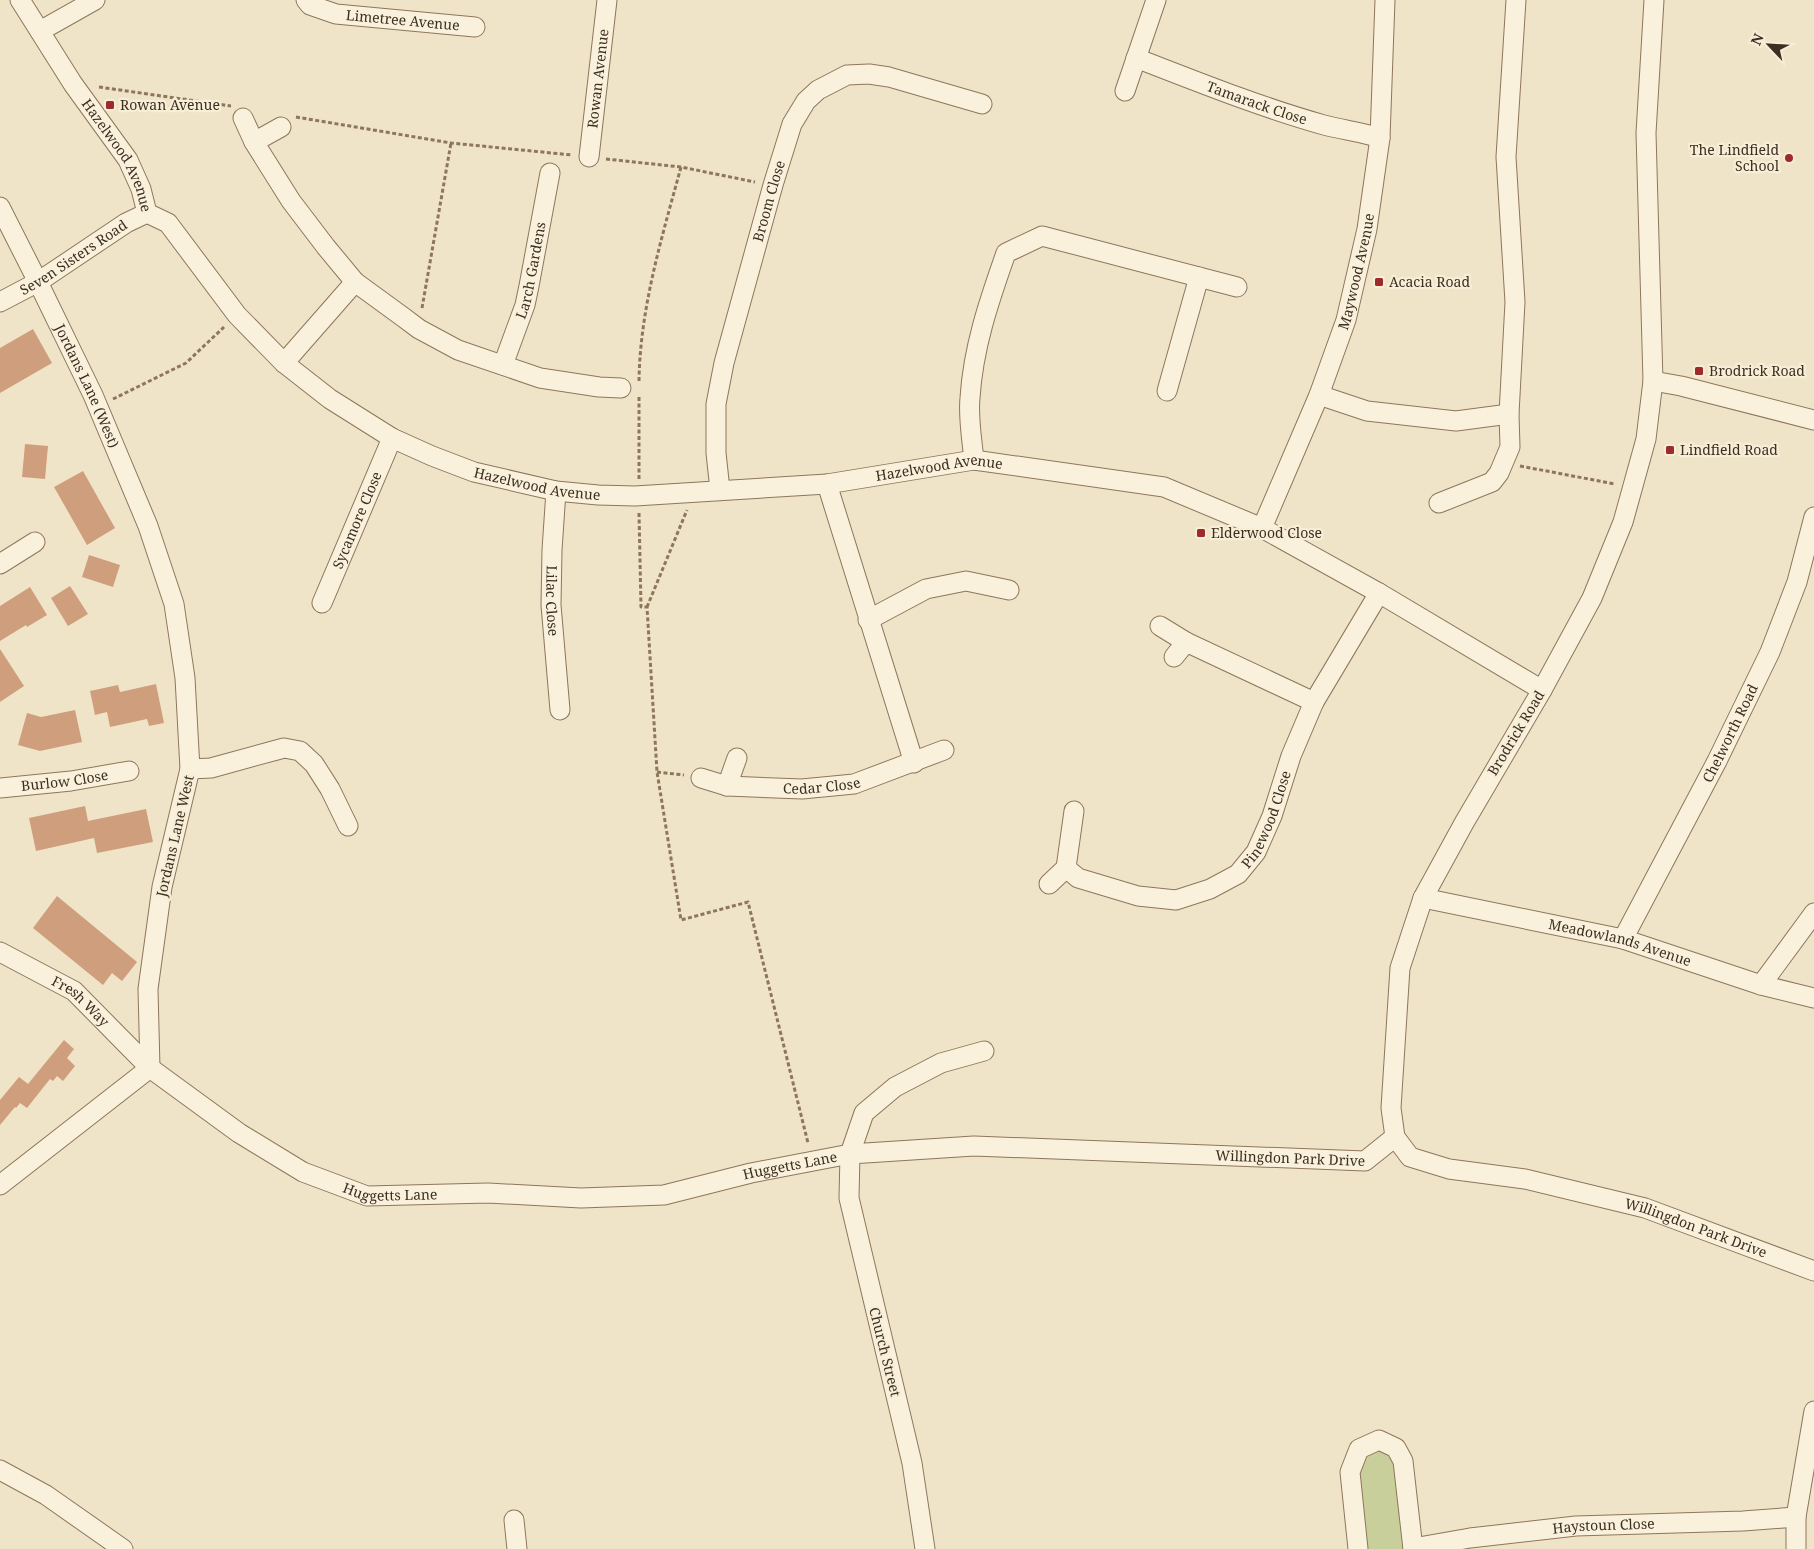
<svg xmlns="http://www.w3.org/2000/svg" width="1814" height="1549" font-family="'Noto Serif',serif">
  <rect width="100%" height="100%" fill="#f0e4c8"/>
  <path fill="#c9cf9b" d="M 1396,1448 L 1413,1549 L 1358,1549 L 1359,1449 Z"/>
  <g fill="#cf9f7d">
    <path d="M 33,329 L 52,363 L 0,393 L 0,348 Z"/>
    <path d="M 25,444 L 48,446 L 45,479 L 22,477 Z"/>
    <path d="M 83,471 L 115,528 L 87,545 L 54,487 Z"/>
    <path d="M 89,555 L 120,565 L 113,587 L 82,577 Z"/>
    <path d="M 70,586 L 88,614 L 68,626 L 51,598 Z"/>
    <path d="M 30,587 L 47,615 L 27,627 L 26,625 L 0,641 L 0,606 Z"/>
    <path d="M 0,649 L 24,686 L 0,702 Z"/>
    <path d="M 156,684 L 164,723 L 149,726 L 147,719 L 110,727 L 107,712 L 95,715 L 90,691 L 118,685 L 120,692 Z"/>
    <path d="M 75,710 L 82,742 L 40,751 L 18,745 L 27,713 L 41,717 Z"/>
    <path d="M 85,806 L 88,821 L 146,809 L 153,842 L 97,853 L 94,838 L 36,851 L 29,818 Z"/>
    <path d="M 57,896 L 137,962 L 122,981 L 112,973 L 103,985 L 33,928 Z"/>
    <path d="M 64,1040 L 74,1049 L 67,1058 L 75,1066 L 63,1081 L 57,1076 L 53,1081 L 50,1079 L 27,1108 L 20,1103 L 16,1108 L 15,1107 L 0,1125 L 0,1100 L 19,1077 L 28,1084 Z"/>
  </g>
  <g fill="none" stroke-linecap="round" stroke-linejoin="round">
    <g stroke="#8d765c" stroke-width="21">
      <g id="minor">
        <path id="s1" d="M 20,0 L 73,84 L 128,160 L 141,189 L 147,213 L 168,223 L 237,315 L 284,363 L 330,399 L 392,438 L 432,456 L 474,472 L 556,491 L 598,495 L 635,496 L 827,484 L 974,460 L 1164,487 L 1262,528 L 1379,593 L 1542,690"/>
        <path id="s2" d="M 306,0 L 310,5 L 336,14 L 475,27"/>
        <path id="s3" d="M 1654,0 L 1646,133 L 1653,381 L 1646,439 L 1623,522 L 1592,598 L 1542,690 L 1464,823 L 1423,898 L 1400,968 L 1391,1108 L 1395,1137 L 1410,1157 L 1449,1169 L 1525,1179 L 1645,1208 L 1814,1271"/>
        <path d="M 40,31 L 95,0"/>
        <path id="s4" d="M 1136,58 C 1198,82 1260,107 1324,125 C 1343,130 1362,132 1380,138"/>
        <path d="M 1125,91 L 1156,0"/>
        <path d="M 243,118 L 254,142 L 291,201 L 326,247 L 355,282 L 403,317 L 419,329 L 458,350 L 540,378 L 599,387 L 621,388"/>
        <path d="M 254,142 L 281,127"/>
        <path id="s5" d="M 589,157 L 607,0"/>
        <path id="s6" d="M 0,207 L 38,282 L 93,395 L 148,526 L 174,604 L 185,678 L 190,769 L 162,887 L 148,989 L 150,1068"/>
        <path id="s7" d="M 0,302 L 38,282 L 126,223 L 147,213"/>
        <path d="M 284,363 L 355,282"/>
        <path id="s8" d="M 503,365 L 525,305 L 529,286 L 550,173"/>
        <path d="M 1653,381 L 1681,386 L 1814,420"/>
        <path d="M 1167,391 L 1199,277"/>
        <path d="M 1319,395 L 1367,411 L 1456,421 L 1509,414"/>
        <path d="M 974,460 C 972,440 968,418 970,398 C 973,348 989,301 1006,253 L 1042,236 L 1237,287"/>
        <path d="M 827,484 L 914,763"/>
        <path id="s9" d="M 720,490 L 716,453 L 716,404 L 724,363 L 773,185 L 792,124 L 806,101 L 818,90 L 847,75 L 869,74 L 889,77 L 982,104"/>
        <path id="s10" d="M 556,491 L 552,550 L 551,605 L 560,710"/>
        <path d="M 1439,503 L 1492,482 L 1499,473 L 1510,447 L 1509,414 L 1515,302 L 1506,157 L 1516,0"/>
        <path id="s11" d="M 1262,528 L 1319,395 L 1346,320 L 1367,229 L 1380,138 L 1385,0"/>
        <path d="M 0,564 L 35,542"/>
        <path id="s12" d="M 322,603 L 392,438"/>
        <path d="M 868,620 L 926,589 L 966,581 L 1009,590"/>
        <path d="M 1160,626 L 1186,642 L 1314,702"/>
        <path d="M 1174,657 L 1186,642"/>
        <path d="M 190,769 L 211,768 L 284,748 L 300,751 L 314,764 L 330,789 L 348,826"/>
        <path id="s13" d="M 701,778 L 727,786 L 802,789 L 854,784 L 944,750"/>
        <path d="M 727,786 L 737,758"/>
        <path id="s14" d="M 0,788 L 71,781 L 129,771"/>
        <path id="s15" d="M 1074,811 L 1066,868 L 1078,878 L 1138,896 L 1176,900 L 1210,889 L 1238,874 L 1256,852 L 1272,816 L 1291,756 L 1314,702 L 1379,593"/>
        <path d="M 1049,884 L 1066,868"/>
        <path id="s16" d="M 1423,898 L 1623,939 L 1761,985 L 1814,998"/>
        <path id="s17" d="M 1623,939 L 1717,761 L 1770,652 L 1797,582 L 1814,517"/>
        <path id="s18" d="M 0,952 L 74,991 L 150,1068 L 239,1133 L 303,1172 L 367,1196 L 488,1193 L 581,1198 L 664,1195 L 751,1173 L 850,1154 L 974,1146 L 1365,1161 L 1395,1137"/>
        <path d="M 1761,985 L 1814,913"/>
        <path d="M 0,1185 L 150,1068"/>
        <path d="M 0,1470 L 46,1495 L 123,1549"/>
        <path d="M 514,1520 L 517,1549"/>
        <path id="s19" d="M 1413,1548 L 1470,1538 L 1576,1526 L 1743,1521 L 1796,1517"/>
        <path d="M 925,1549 L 912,1463 L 849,1198 L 850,1154 L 864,1113 L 895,1087 L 941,1063 L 984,1051"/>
        <path d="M 1358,1549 L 1350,1472 L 1359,1449 L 1379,1440 L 1396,1448 L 1403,1461 L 1413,1549"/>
        <path d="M 1796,1549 L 1796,1517 L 1814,1411"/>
      </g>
    </g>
    <g stroke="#8d765c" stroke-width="3" stroke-dasharray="4 2.5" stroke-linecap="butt">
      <path d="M 99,87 L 231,106"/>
      <path d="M 296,117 L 451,143 L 572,155"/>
      <path d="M 606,159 L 681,167 L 755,182"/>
      <path d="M 422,308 L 451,143"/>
      <path d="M 639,381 C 640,308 662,237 681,167"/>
      <path d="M 113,399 L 186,363 L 224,327"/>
      <path d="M 1520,466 L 1615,484"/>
      <path d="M 639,479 L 639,395"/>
      <path d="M 639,513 L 641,607 L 647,607 L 657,772 L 681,920 L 748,902 L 808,1143"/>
      <path d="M 647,607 L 687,510"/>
      <path d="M 657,772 L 684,775"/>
    </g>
    <use href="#minor" stroke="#faf1dc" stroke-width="19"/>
  </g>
  <g fill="#9e2a2b" stroke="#f7eed8" stroke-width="2">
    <rect x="105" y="100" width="10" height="10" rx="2.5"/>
    <circle cx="1789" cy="158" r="5"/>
    <rect x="1374" y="277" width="10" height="10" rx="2.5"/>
    <rect x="1694" y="366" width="10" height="10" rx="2.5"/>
    <rect x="1665" y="445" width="10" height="10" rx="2.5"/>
    <rect x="1196" y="528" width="10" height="10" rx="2.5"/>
  </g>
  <g text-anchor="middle" stroke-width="4.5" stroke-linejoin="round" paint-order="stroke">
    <g font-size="14" fill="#3d2e20" stroke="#f7eed8">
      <text dy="5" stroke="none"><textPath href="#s2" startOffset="101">Limetree Avenue</textPath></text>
      <text dy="5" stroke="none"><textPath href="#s5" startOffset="79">Rowan Avenue</textPath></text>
      <text dy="5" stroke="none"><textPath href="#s4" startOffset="129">Tamarack Close</textPath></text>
      <text dy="5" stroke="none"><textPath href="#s1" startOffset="184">Hazelwood Avenue</textPath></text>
      <text dy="5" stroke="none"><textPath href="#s9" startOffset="296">Broom Close</textPath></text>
      <text dy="5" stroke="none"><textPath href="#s7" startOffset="86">Seven Sisters Road</textPath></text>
      <text dy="5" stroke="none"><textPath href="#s8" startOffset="99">Larch Gardens</textPath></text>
      <text dy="5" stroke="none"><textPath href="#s11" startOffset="274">Maywood Avenue</textPath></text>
      <text dy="5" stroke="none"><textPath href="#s6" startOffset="199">Jordans Lane (West)</textPath></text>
      <text dy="5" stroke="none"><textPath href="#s1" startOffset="1145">Hazelwood Avenue</textPath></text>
      <text dy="5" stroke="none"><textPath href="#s1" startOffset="740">Hazelwood Avenue</textPath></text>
      <text dy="5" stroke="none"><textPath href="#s12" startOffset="90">Sycamore Close</textPath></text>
      <text dy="5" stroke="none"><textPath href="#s10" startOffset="110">Lilac Close</textPath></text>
      <text transform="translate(1516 733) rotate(-59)" y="5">Brodrick Road</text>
      <text dy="5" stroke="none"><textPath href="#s17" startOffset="232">Chelworth Road</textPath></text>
      <text dy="5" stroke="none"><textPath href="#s14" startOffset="65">Burlow Close</textPath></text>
      <text dy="5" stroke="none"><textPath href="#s13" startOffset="122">Cedar Close</textPath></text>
      <text dy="5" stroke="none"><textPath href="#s15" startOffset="304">Pinewood Close</textPath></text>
      <text transform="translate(175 836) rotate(-77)" y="5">Jordans Lane West</text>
      <text dy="5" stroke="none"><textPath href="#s16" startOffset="202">Meadowlands Avenue</textPath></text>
      <text dy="5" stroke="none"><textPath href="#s18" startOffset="95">Fresh Way</textPath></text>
      <text dy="5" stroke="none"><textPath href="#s18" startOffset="1374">Willingdon Park Drive</textPath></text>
      <text dy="5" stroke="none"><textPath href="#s18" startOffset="872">Huggetts Lane</textPath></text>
      <text dy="5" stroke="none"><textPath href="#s18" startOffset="468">Huggetts Lane</textPath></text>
      <text dy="5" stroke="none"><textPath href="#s3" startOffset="1516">Willingdon Park Drive</textPath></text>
      <text transform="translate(885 1352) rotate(76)" y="5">Church Street</text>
      <text dy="5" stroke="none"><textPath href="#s19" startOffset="192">Haystoun Close</textPath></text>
    </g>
    <g font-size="14" fill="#3d2e20" stroke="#f7eed8" text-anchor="start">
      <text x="120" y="110">Rowan Avenue</text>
      <text x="1779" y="155" text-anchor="end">The Lindfield<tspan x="1779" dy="16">School</tspan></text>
      <text x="1389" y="287">Acacia Road</text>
      <text x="1709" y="376">Brodrick Road</text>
      <text x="1680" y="455">Lindfield Road</text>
      <text x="1211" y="538">Elderwood Close</text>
    </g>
  </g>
  <g transform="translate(1769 45) rotate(295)" stroke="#f7eed8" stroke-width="4" paint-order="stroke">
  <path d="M0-4L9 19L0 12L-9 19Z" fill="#3d2e20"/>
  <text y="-8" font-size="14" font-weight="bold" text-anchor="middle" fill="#3d2e20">N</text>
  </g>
</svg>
